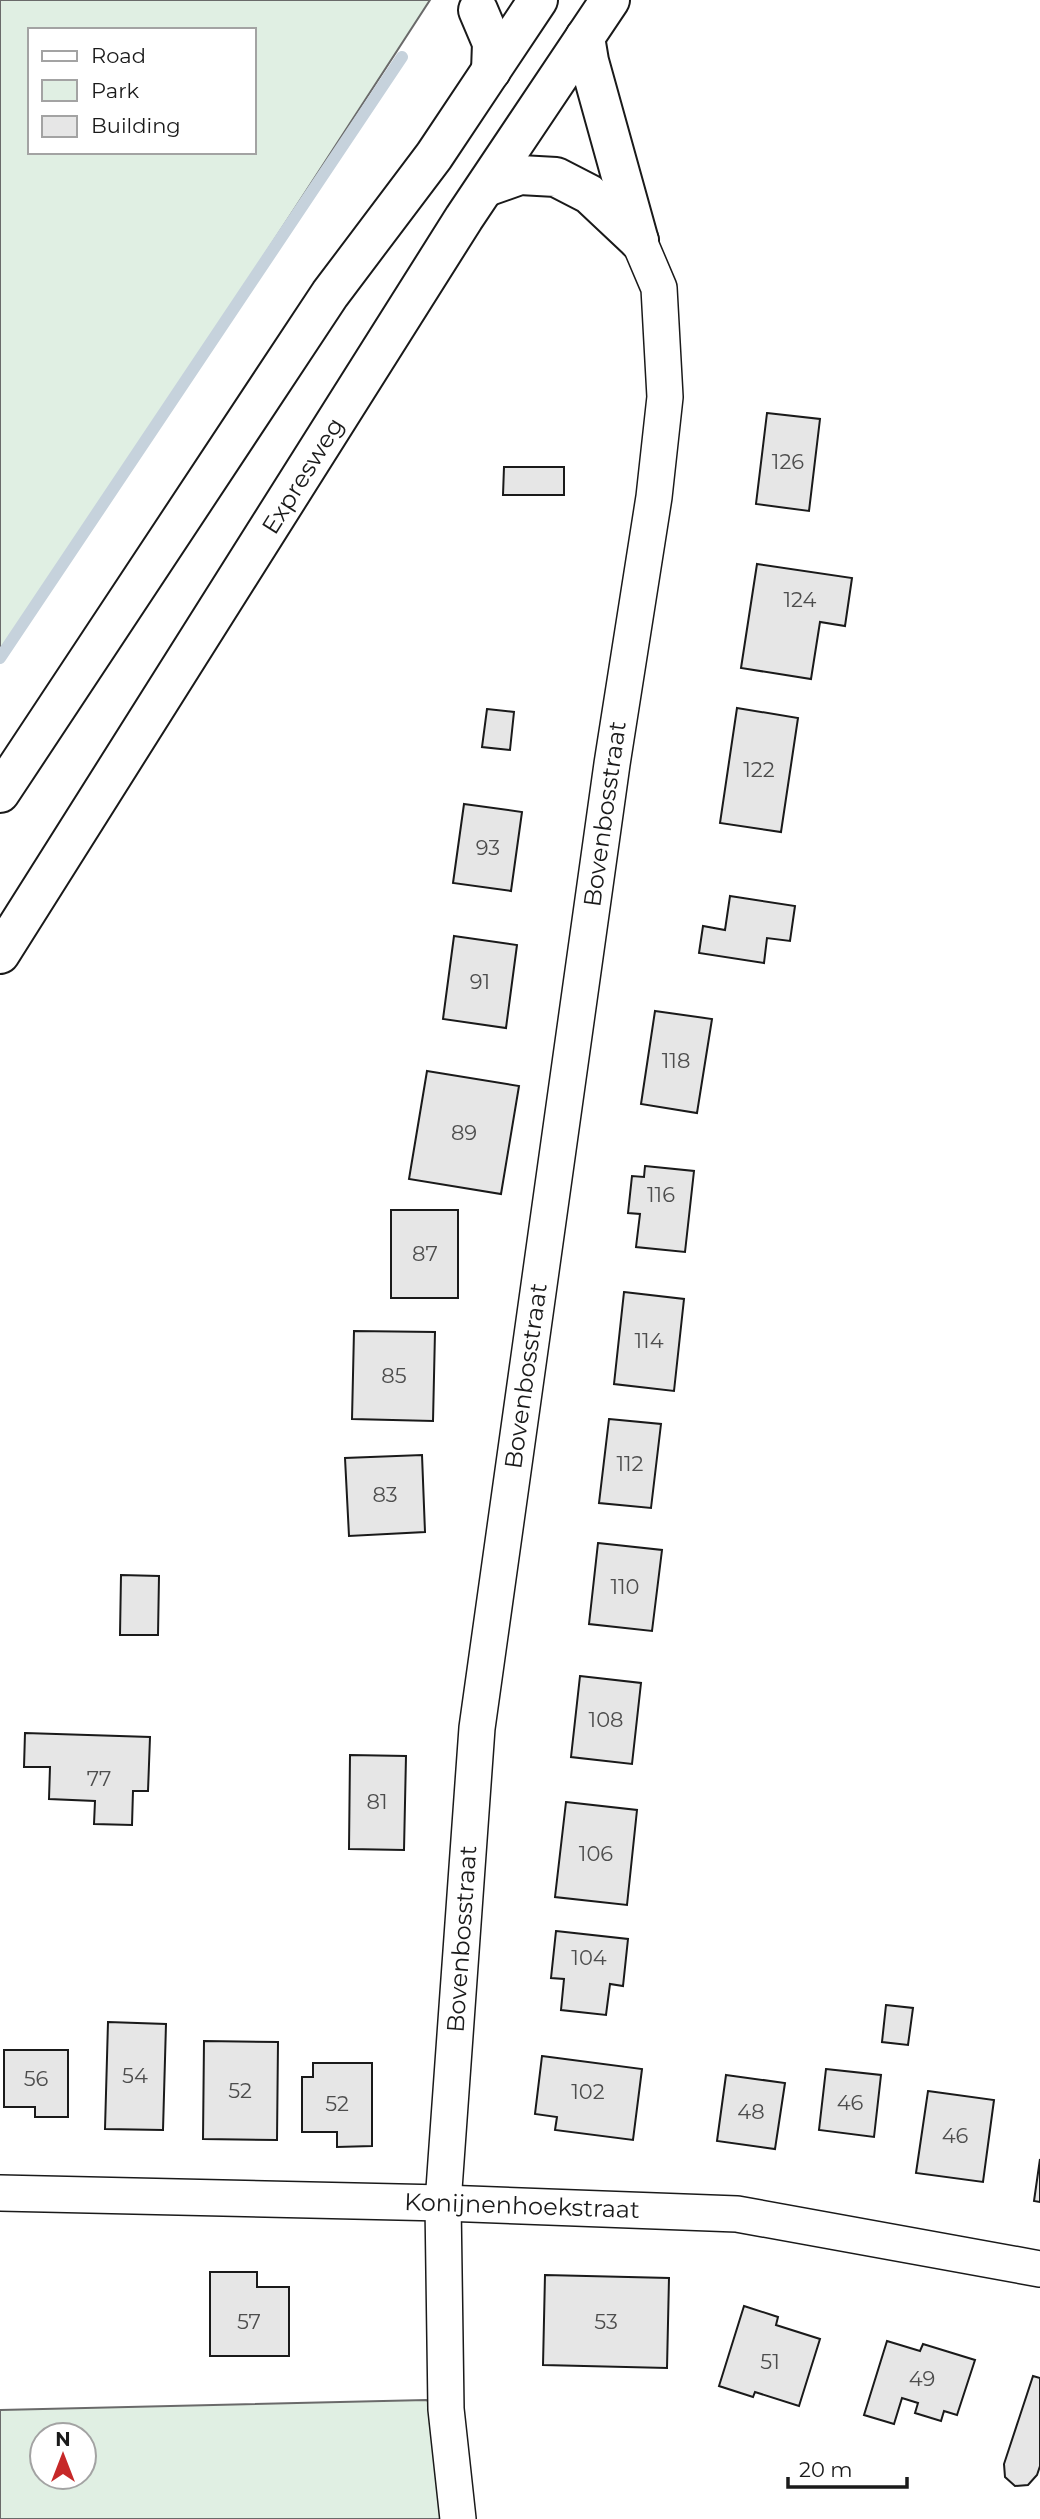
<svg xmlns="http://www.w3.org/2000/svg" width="1040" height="2519" font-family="Montserrat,sans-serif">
  <rect width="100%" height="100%" fill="#fff"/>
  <g fill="#e0efe3" stroke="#6a6a6a" stroke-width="2" fill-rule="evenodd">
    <path d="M 0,0 L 430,0 L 99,510 L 0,650 ZM 30,30 L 254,30 L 254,152 L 30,152 Z"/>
    <path d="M 426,2400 L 446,2409 L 458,2519 L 0,2519 L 0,2410 ZM 42,2435 L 84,2435 L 84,2477 L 42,2477 Z"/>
  </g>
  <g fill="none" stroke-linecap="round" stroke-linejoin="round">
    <path stroke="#c6d2dc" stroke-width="12" d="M 0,658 L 402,57"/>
  </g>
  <g fill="#e6e6e6" stroke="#1a1a1a" stroke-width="2">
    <path d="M 767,413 L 820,419 L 809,511 L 756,504 Z"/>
    <path d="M 504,467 L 564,467 L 564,495 L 503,495 Z"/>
    <path d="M 757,564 L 852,578 L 845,626 L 820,622 L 811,679 L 741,668 Z"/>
    <path d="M 737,708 L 798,718 L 781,832 L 720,823 Z"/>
    <path d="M 487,709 L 514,712 L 510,750 L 482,747 Z"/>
    <path d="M 464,804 L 522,812 L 511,891 L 453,883 Z"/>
    <path d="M 730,896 L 795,906 L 790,941 L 767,938 L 764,963 L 699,953 L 703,926 L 725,930 Z"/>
    <path d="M 454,936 L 517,945 L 506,1028 L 443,1019 Z"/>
    <path d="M 655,1011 L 712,1019 L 697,1113 L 641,1104 Z"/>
    <path d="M 427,1071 L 519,1086 L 501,1194 L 409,1179 Z"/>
    <path d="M 645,1166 L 694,1171 L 685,1252 L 636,1247 L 640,1214 L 628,1213 L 632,1176 L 644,1177 Z"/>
    <rect x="391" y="1210" width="67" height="88"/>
    <path d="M 624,1292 L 684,1299 L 674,1391 L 614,1384 Z"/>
    <path d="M 354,1331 L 435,1332 L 433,1421 L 352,1419 Z"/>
    <path d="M 609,1419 L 661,1424 L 651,1508 L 599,1503 Z"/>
    <path d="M 422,1455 L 425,1532 L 349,1536 L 345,1458 Z"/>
    <path d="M 598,1543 L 662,1550 L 652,1631 L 589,1624 Z"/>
    <path d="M 121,1575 L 159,1576 L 158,1635 L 120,1635 Z"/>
    <path d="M 580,1676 L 641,1683 L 632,1764 L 571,1757 Z"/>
    <path d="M 25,1733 L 150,1737 L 148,1791 L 133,1791 L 132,1825 L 94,1824 L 95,1801 L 49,1799 L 50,1767 L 24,1767 Z"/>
    <path d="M 350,1755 L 406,1756 L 404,1850 L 349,1849 Z"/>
    <path d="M 566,1802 L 637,1810 L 627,1905 L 555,1897 Z"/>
    <path d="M 556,1931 L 628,1939 L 623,1986 L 610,1984 L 606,2015 L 561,2010 L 564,1979 L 551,1978 Z"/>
    <path d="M 886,2005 L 913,2008 L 908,2045 L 882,2042 Z"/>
    <path d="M 108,2022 L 166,2024 L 163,2130 L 105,2129 Z"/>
    <path d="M 204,2041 L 278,2042 L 277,2140 L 203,2139 Z"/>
    <path d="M 4,2050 L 68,2050 L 68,2117 L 35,2117 L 35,2107 L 4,2107 Z"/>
    <path d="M 542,2056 L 642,2069 L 633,2140 L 555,2130 L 557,2117 L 535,2114 Z"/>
    <path d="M 313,2063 L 372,2063 L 372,2146 L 337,2147 L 337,2132 L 302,2132 L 302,2077 L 313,2077 Z"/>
    <path d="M 826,2069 L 881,2075 L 874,2137 L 819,2130 Z"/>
    <path d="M 726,2075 L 785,2083 L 775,2149 L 717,2141 Z"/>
    <path d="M 928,2091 L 994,2100 L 983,2182 L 916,2173 Z"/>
    <path d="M 1040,2159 L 1040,2202 L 1034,2201 Z"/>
    <path d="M 210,2272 L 257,2272 L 257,2287 L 289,2287 L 289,2356 L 210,2356 Z"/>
    <path d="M 545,2275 L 669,2278 L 667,2368 L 543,2365 Z"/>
    <path d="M 744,2306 L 778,2317 L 776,2325 L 820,2339 L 799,2406 L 755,2392 L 753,2397 L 719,2386 Z"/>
    <path d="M 887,2341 L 920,2351 L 923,2344 L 975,2360 L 957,2415 L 944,2411 L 941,2421 L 915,2413 L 918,2403 L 902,2398 L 894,2424 L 864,2415 Z"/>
    <path d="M 1033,2376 L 1040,2378 L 1040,2466 L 1037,2475 L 1028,2485 L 1015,2486 L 1005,2477 L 1004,2464 Z"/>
  </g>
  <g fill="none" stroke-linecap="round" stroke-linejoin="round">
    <g stroke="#1a1a1a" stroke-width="38">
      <g id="minor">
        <path d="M 0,2193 L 443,2203 L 737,2214 L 1040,2269"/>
        <path d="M 458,2519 L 446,2409 L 443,2203 L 477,1728 L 612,764 L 654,497 L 665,397 L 659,288 L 639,241"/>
      </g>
    </g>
    <g stroke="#1a1a1a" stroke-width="42">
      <g id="trunk">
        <path d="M 478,10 L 492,43 L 491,71"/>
        <path d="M 585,37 L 589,61 L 639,241"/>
        <path d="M 486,187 L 520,175 L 556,177 L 589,194 L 639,241"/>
        <path d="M 0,793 L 330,294 L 434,156 L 538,0"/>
        <path d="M 0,954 L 464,218 L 610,0"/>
      </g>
    </g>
    <use href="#minor" stroke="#fff" stroke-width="35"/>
    <use href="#trunk" stroke="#fff" stroke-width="38"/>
  </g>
  <g text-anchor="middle" stroke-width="5" stroke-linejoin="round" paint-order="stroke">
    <g font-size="21" fill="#4d4d4d">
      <text x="788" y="469">126</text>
      <text x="800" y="607">124</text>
      <text x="759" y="777">122</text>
      <text x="488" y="855">93</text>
      <text x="480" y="989">91</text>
      <text x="676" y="1068">118</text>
      <text x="464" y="1140">89</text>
      <text x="661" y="1202">116</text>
      <text x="425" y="1261">87</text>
      <text x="649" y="1348">114</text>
      <text x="394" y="1383">85</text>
      <text x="630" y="1471">112</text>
      <text x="385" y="1502">83</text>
      <text x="625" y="1594">110</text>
      <text x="606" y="1727">108</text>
      <text x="99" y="1786">77</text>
      <text x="377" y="1809">81</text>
      <text x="596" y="1861">106</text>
      <text x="589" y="1965">104</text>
      <text x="135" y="2083">54</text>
      <text x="36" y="2086">56</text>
      <text x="240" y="2098">52</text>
      <text x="588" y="2099">102</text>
      <text x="850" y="2110">46</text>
      <text x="337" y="2111">52</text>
      <text x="751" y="2119">48</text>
      <text x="955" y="2143">46</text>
      <text x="249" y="2329">57</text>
      <text x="606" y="2329">53</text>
      <text x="770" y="2369">51</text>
      <text x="922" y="2386">49</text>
    </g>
    <g font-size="24" fill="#1a1a1a" stroke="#fff">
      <text transform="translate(303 476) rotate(-58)" y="8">Expresweg</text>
      <text transform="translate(605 814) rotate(-82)" y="8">Bovenbosstraat</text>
      <text transform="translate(526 1376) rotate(-82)" y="8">Bovenbosstraat</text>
      <text transform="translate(462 1939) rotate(-86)" y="8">Bovenbosstraat</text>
      <text transform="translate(522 2206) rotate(2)" y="8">Konijnenhoekstraat</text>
    </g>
  </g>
  <rect x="28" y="28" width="228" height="126" fill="#ffffff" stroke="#a3a3a3" stroke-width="2"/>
  <rect x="42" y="51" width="35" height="10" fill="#ffffff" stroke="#a3a3a3" stroke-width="2"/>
  <text x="91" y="63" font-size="21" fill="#1a1a1a">Road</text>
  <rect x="42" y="80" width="35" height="21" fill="#e0efe3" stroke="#a3a3a3" stroke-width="2"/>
  <text x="91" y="98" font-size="21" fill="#1a1a1a">Park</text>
  <rect x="42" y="116" width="35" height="21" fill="#e6e6e6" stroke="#a3a3a3" stroke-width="2"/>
  <text x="91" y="133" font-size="21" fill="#1a1a1a">Building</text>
  <g transform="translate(63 2456)"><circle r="33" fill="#ffffff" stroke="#a3a3a3" stroke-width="2"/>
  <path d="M0-5L12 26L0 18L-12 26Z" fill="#c62828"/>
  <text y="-10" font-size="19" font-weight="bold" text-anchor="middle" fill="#1a1a1a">N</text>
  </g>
  <path d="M788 2477v10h119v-10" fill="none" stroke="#1a1a1a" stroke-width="3.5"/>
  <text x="799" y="2477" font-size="21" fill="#1a1a1a" stroke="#ffffff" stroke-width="5" paint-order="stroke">20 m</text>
</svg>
